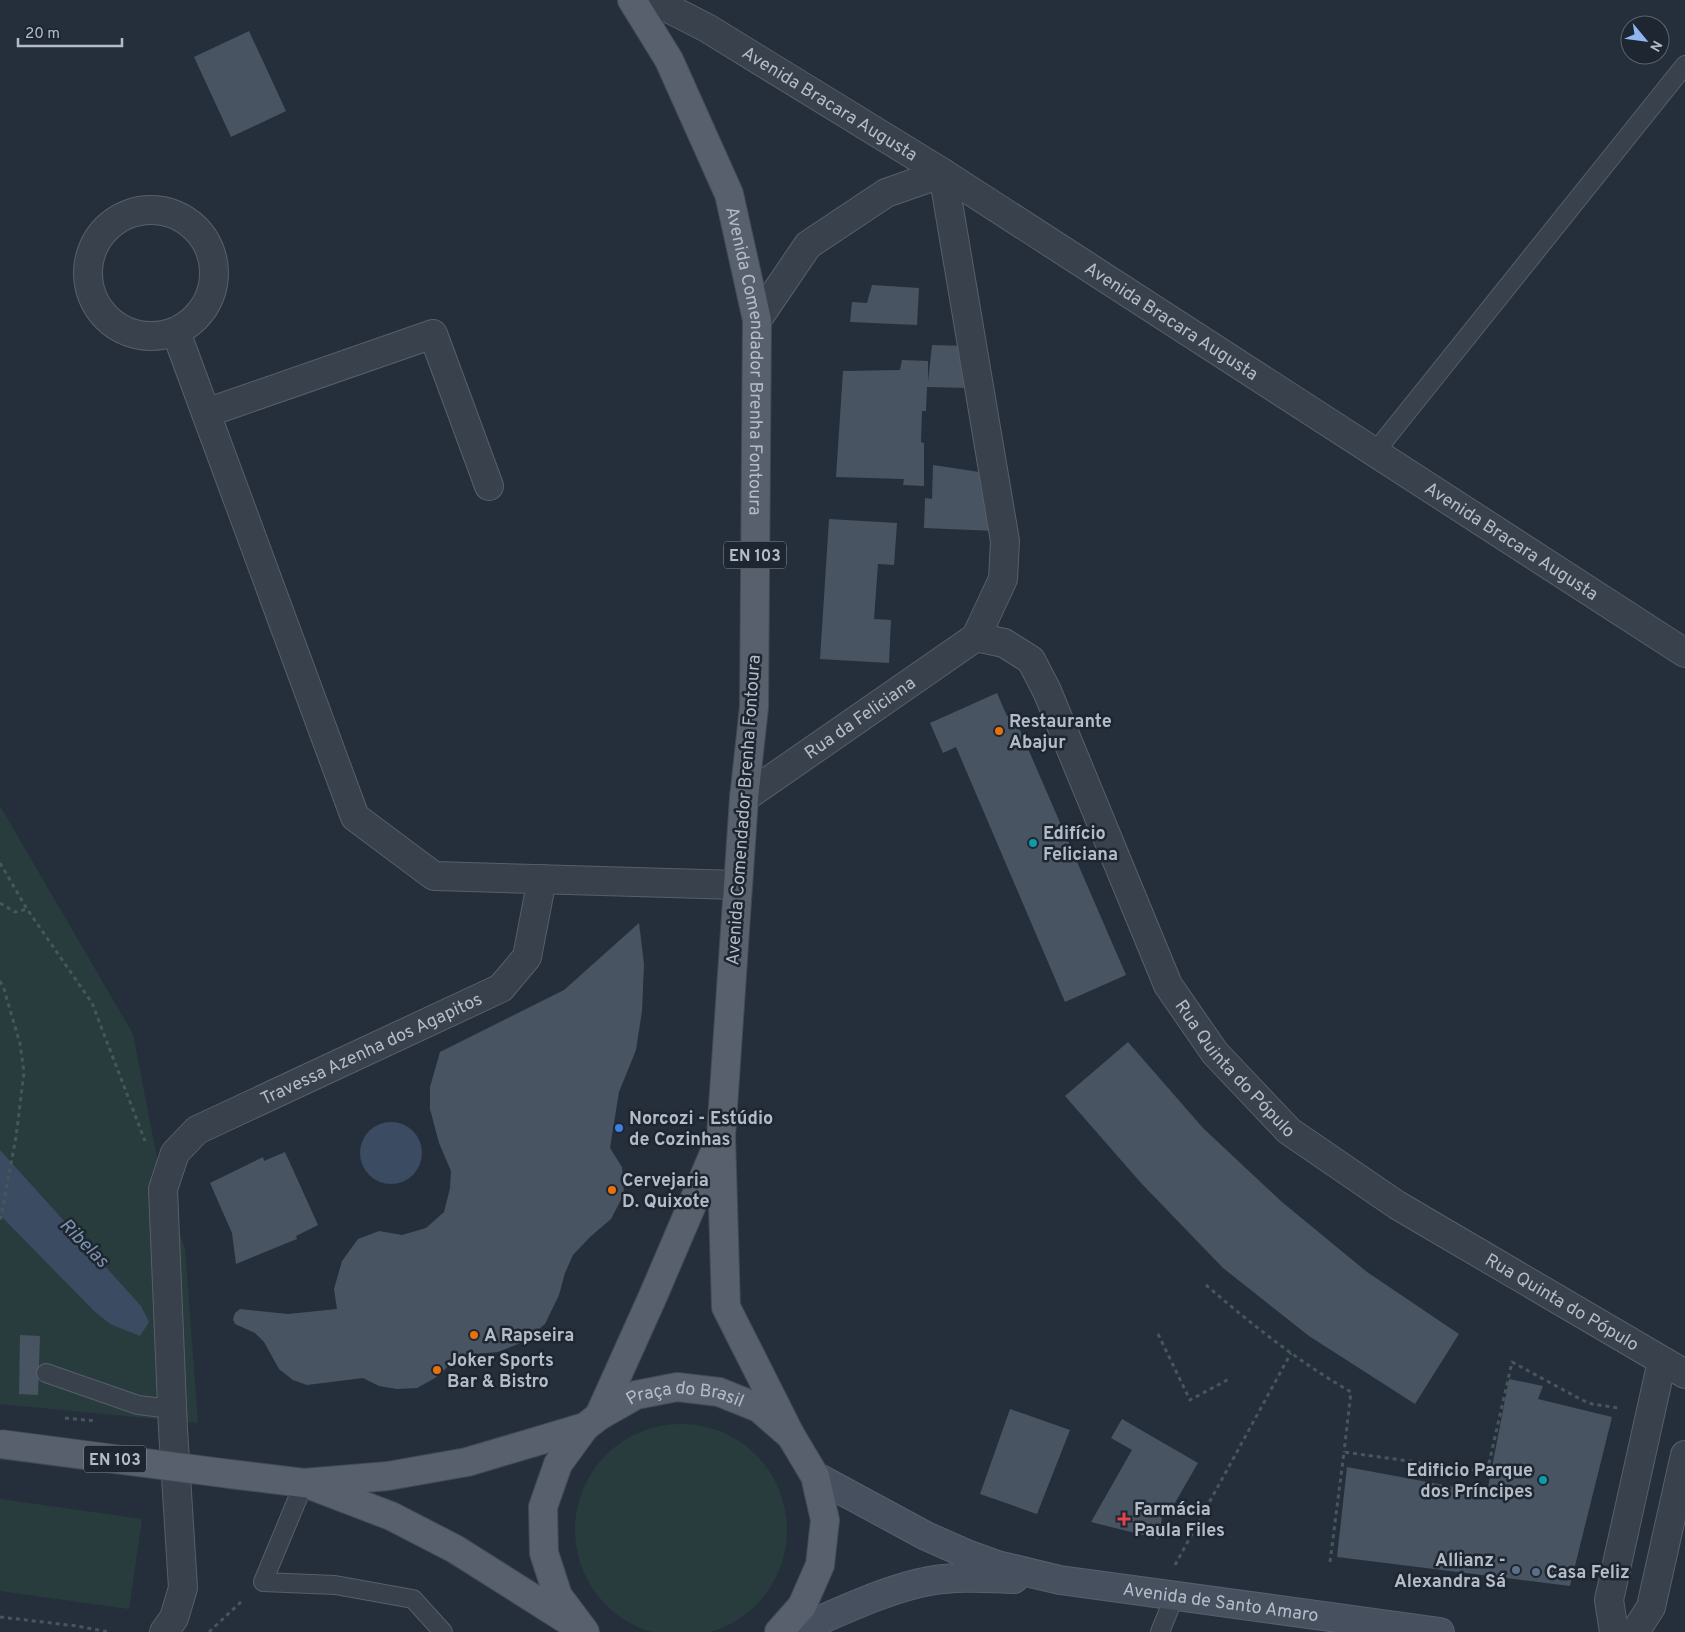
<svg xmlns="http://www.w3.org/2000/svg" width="1685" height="1632" font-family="Overpass,sans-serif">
  <rect width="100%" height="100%" fill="#252f3b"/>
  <g fill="#283c3d">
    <path d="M 0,806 L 133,1034 L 163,1189 L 185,1248 L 198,1423 L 0,1404 Z"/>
    <circle cx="681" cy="1530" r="106"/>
    <path d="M 0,1499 L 142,1519 L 129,1609 L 0,1591 Z"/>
  </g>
  <g fill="#3a4b62">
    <circle cx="391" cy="1153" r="31"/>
    <path d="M 0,1150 L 141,1306 L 149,1322 L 140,1336 L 110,1324 L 94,1311 L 0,1215 Z"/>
  </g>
  <g fill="#485462">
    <path d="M 249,31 L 286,111 L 231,137 L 194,57 Z"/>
    <path d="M 872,285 L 919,288 L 917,325 L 850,322 L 852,302 L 867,303 Z"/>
    <path d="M 932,345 L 965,346 L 970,388 L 927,387 L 926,411 L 922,411 L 921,442 L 924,443 L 924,486 L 903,485 L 904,479 L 836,477 L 843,371 L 900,370 L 902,360 L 928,361 L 928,382 Z"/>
    <path d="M 933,465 L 986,473 L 996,531 L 924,528 L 925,498 L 932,499 Z"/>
    <path d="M 829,519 L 897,523 L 894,565 L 878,564 L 874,619 L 891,620 L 889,663 L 820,659 Z"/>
    <path d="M 997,693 L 1007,716 L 1013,714 L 1126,975 L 1065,1002 L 956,747 L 943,753 L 930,723 Z"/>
    <path d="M 639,923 L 644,964 L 642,1011 L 636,1050 L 619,1092 L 610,1148 L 622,1167 L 624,1194 L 611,1219 L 590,1237 L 573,1255 L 565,1273 L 559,1295 L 545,1324 L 523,1342 L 498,1352 L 476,1354 L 454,1361 L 435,1378 L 417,1388 L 397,1389 L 379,1386 L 363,1378 L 307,1385 L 293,1380 L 279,1369 L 264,1342 L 255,1333 L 235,1324 L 233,1319 L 235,1313 L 240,1309 L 288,1314 L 337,1309 L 334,1289 L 342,1261 L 358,1239 L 379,1231 L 402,1235 L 426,1228 L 444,1212 L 450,1188 L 451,1171 L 439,1143 L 430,1109 L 430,1087 L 440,1052 L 564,990 Z"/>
    <path d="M 1128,1042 L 1203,1128 L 1282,1202 L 1367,1272 L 1459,1334 L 1415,1404 L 1309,1336 L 1223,1268 L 1141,1183 L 1065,1096 Z"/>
    <path d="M 285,1152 L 318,1225 L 296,1236 L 297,1239 L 236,1264 L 232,1233 L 210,1183 L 263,1157 L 264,1161 Z"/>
    <path d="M 20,1335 L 40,1336 L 38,1395 L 19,1394 Z"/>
    <path d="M 1509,1379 L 1543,1386 L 1538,1399 L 1612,1417 L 1570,1586 L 1337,1557 L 1347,1467 L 1487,1493 Z"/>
    <path d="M 1010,1409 L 1070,1430 L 1037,1514 L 980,1494 Z"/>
    <path d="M 1122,1419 L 1198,1463 L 1169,1513 L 1163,1509 L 1159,1539 L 1091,1522 L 1132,1450 L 1111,1438 Z"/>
  </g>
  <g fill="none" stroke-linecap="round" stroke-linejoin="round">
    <g stroke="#575f6a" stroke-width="20">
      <g id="lane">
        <path d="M 1375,452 L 1685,65"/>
        <path d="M 46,1373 L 138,1405 L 172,1409"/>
        <path d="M 304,1483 L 263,1582 L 335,1585 L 413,1599 L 443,1632"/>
        <path d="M 1160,1632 L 1175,1595"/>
      </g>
    </g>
    <g stroke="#575f6a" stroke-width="30">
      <g id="street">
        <path id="s1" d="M 652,0 L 707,28 L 943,173 L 1685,653"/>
        <circle cx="151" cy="273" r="63"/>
        <path d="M 757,320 L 808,245 L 886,193 L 943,173 L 1005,541 L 1003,579 L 976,637"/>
        <path d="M 176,332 L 355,817 L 434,876 L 738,885"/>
        <path d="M 206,413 L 433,334 L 489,486"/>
        <path id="s2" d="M 976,637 L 1004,643 L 1031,660 L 1047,691 L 1168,985 L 1215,1053 L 1289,1131 L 1397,1205 L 1685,1374"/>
        <path id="s3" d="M 744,798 L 976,637"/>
        <path id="s4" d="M 164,1632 L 174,1618 L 183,1588 L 173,1429 L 163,1189 L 175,1153 L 197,1130 L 501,988 L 527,957 L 542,879"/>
        <path d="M 1614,1632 L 1609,1600 L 1662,1361"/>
        <path d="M 1635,1632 L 1651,1607 L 1685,1455"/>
      </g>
    </g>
    <g stroke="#575f6a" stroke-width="30">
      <g id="secondary">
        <path id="s5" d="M 815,1476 L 926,1536 L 969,1555 L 997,1565 L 1060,1580 L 1440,1632"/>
        <path d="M 792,1632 C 834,1615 885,1589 929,1581 C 957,1576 985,1578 1014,1579"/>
      </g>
    </g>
    <g stroke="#424a55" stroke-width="30">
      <g id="primary">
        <path id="s6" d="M 632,0 L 669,60 L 729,194 L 757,320 L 754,707 L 744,798 L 721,1136 L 726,1307 L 791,1436"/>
        <path d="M 599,1416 L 653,1296 L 718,1144"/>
        <path d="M 230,1474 L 304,1483 L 388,1476 L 467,1462 L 585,1427"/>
        <path d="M 315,1487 L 391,1516 L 455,1549 L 572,1623"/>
        <path id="s7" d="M 585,1632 L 558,1596 L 544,1553 L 543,1507 L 558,1464 L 585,1427 L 599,1416 L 636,1395 L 677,1387 L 719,1392 L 759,1408 L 791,1436 L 815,1476 L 825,1520 L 820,1565 L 802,1606 L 779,1632"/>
      </g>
    </g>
    <g stroke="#45575a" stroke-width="3" stroke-dasharray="4 4" stroke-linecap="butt">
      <path d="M 0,863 L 27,909 L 92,1003 L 145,1141"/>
      <path d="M 0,903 L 15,912 L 27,909"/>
      <path d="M 0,981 L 4,989 L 20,1044 L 24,1072 L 16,1137 L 0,1222"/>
      <path d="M 1206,1285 C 1251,1324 1299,1362 1351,1392 L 1344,1452"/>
      <path d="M 1158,1334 L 1190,1400 L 1229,1379"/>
      <path d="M 65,1418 L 96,1421"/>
      <path d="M 1330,1562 L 1344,1452 L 1487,1472 L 1512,1362 L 1582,1400 L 1592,1404 L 1619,1408"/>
      <path d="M 1175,1565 L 1291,1353"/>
      <path d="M 0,1617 L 77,1626 L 109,1632"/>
      <path d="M 209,1632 L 244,1599"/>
    </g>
    <use href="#lane" stroke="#39414c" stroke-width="18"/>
    <use href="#street" stroke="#39414c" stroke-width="28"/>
    <use href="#secondary" stroke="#47505e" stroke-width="28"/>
    <use href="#primary" stroke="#57606c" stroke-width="28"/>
    <g stroke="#424a55" stroke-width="30" stroke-linecap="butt">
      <path id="primary-bridge" d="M 0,1444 L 230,1474"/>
    </g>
    <use href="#primary-bridge" stroke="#57606c" stroke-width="28"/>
  </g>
  <g fill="#e8710a" stroke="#1e2631" stroke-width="2">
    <circle cx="999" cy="731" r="5"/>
    <circle cx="612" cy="1190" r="5"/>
    <circle cx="474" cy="1335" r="5"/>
    <circle cx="437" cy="1370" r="5"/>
  </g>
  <g fill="#0f9aa8" stroke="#1e2631" stroke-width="2">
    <circle cx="1033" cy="843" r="5"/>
    <circle cx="1543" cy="1480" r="5"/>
  </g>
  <circle fill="#3f7fe0" stroke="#1e2631" stroke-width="2" cx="619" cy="1128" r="5"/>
  <path fill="#e0444e" stroke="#1e2631" stroke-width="2" d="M1121.5 1511.5h5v5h5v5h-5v5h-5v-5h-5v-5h5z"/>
  <g fill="#5c6f8a" stroke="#1e2631" stroke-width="2">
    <circle cx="1516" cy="1570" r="5"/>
    <circle cx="1536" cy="1572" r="5"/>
  </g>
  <g text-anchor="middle" stroke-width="5" stroke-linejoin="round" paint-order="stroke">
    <g fill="#1e2631" stroke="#878f9a" stroke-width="1">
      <rect x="724" y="541.5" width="62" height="27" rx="4"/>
      <rect x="84" y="1445.5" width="62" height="27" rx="4"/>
    </g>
    <g font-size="16" font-weight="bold" fill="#b4bcc7">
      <text x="755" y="561">EN 103</text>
      <text x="115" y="1465">EN 103</text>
    </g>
    <g font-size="18" fill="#b4bcc7" stroke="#1e2631">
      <text dy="6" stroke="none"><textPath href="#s1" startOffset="206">Avenida Bracara Augusta</textPath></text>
      <text dy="6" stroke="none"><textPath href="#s1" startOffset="611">Avenida Bracara Augusta</textPath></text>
      <text dy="6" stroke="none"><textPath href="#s6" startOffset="386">Avenida Comendador Brenha Fontoura</textPath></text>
      <text dy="6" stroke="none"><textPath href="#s1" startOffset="1016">Avenida Bracara Augusta</textPath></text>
      <text dy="6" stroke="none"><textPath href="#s3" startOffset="141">Rua da Feliciana</textPath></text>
      <text transform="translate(743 810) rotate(-86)" y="6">Avenida Comendador Brenha Fontoura</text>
      <text dy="6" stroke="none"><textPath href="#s4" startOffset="710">Travessa Azenha dos Agapitos</textPath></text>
      <text dy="6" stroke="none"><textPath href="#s2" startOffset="521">Rua Quinta do Pópulo</textPath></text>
      <text dy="6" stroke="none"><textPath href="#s2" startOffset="926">Rua Quinta do Pópulo</textPath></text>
      <text dy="6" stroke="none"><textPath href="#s7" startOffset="338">Praça do Brasil</textPath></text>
      <text dy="6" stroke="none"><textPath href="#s5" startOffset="430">Avenida de Santo Amaro</textPath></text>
    </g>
    <g font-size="18" font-weight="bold" fill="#b4bcc7" stroke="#1e2631" text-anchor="start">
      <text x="1009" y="727">Restaurante<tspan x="1009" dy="21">Abajur</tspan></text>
      <text x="1043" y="839">Edifício<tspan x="1043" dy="21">Feliciana</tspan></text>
      <text x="629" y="1124">Norcozi - Estúdio<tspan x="629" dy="21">de Cozinhas</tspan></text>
      <text x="622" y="1186">Cervejaria<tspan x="622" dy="21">D. Quixote</tspan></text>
      <text x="484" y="1341">A Rapseira</text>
      <text x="447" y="1366">Joker Sports<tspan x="447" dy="21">Bar &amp; Bistro</tspan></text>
      <text x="1533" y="1476" text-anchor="end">Edificio Parque<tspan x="1533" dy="21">dos Príncipes</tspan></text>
      <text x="1134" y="1515">Farmácia<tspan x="1134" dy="21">Paula Files</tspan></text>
      <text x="1506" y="1566" text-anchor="end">Allianz -<tspan x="1506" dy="21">Alexandra Sá</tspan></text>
      <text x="1546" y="1578">Casa Feliz</text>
    </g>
    <g font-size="19" font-style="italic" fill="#7e93ad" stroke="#1e2631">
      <text transform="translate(85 1242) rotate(45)" y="7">Ribelas</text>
    </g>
  </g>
  <g transform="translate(1645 40) rotate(119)"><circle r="24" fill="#1e2631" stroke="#5a626d"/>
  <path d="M0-4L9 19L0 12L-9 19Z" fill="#8fb6f1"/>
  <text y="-8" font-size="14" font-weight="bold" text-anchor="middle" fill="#b4bcc7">N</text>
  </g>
  <path d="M18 38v8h104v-8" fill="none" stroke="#b4bcc7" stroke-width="2.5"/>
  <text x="25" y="38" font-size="15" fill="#b4bcc7" stroke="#1e2631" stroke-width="4" paint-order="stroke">20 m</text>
</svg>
